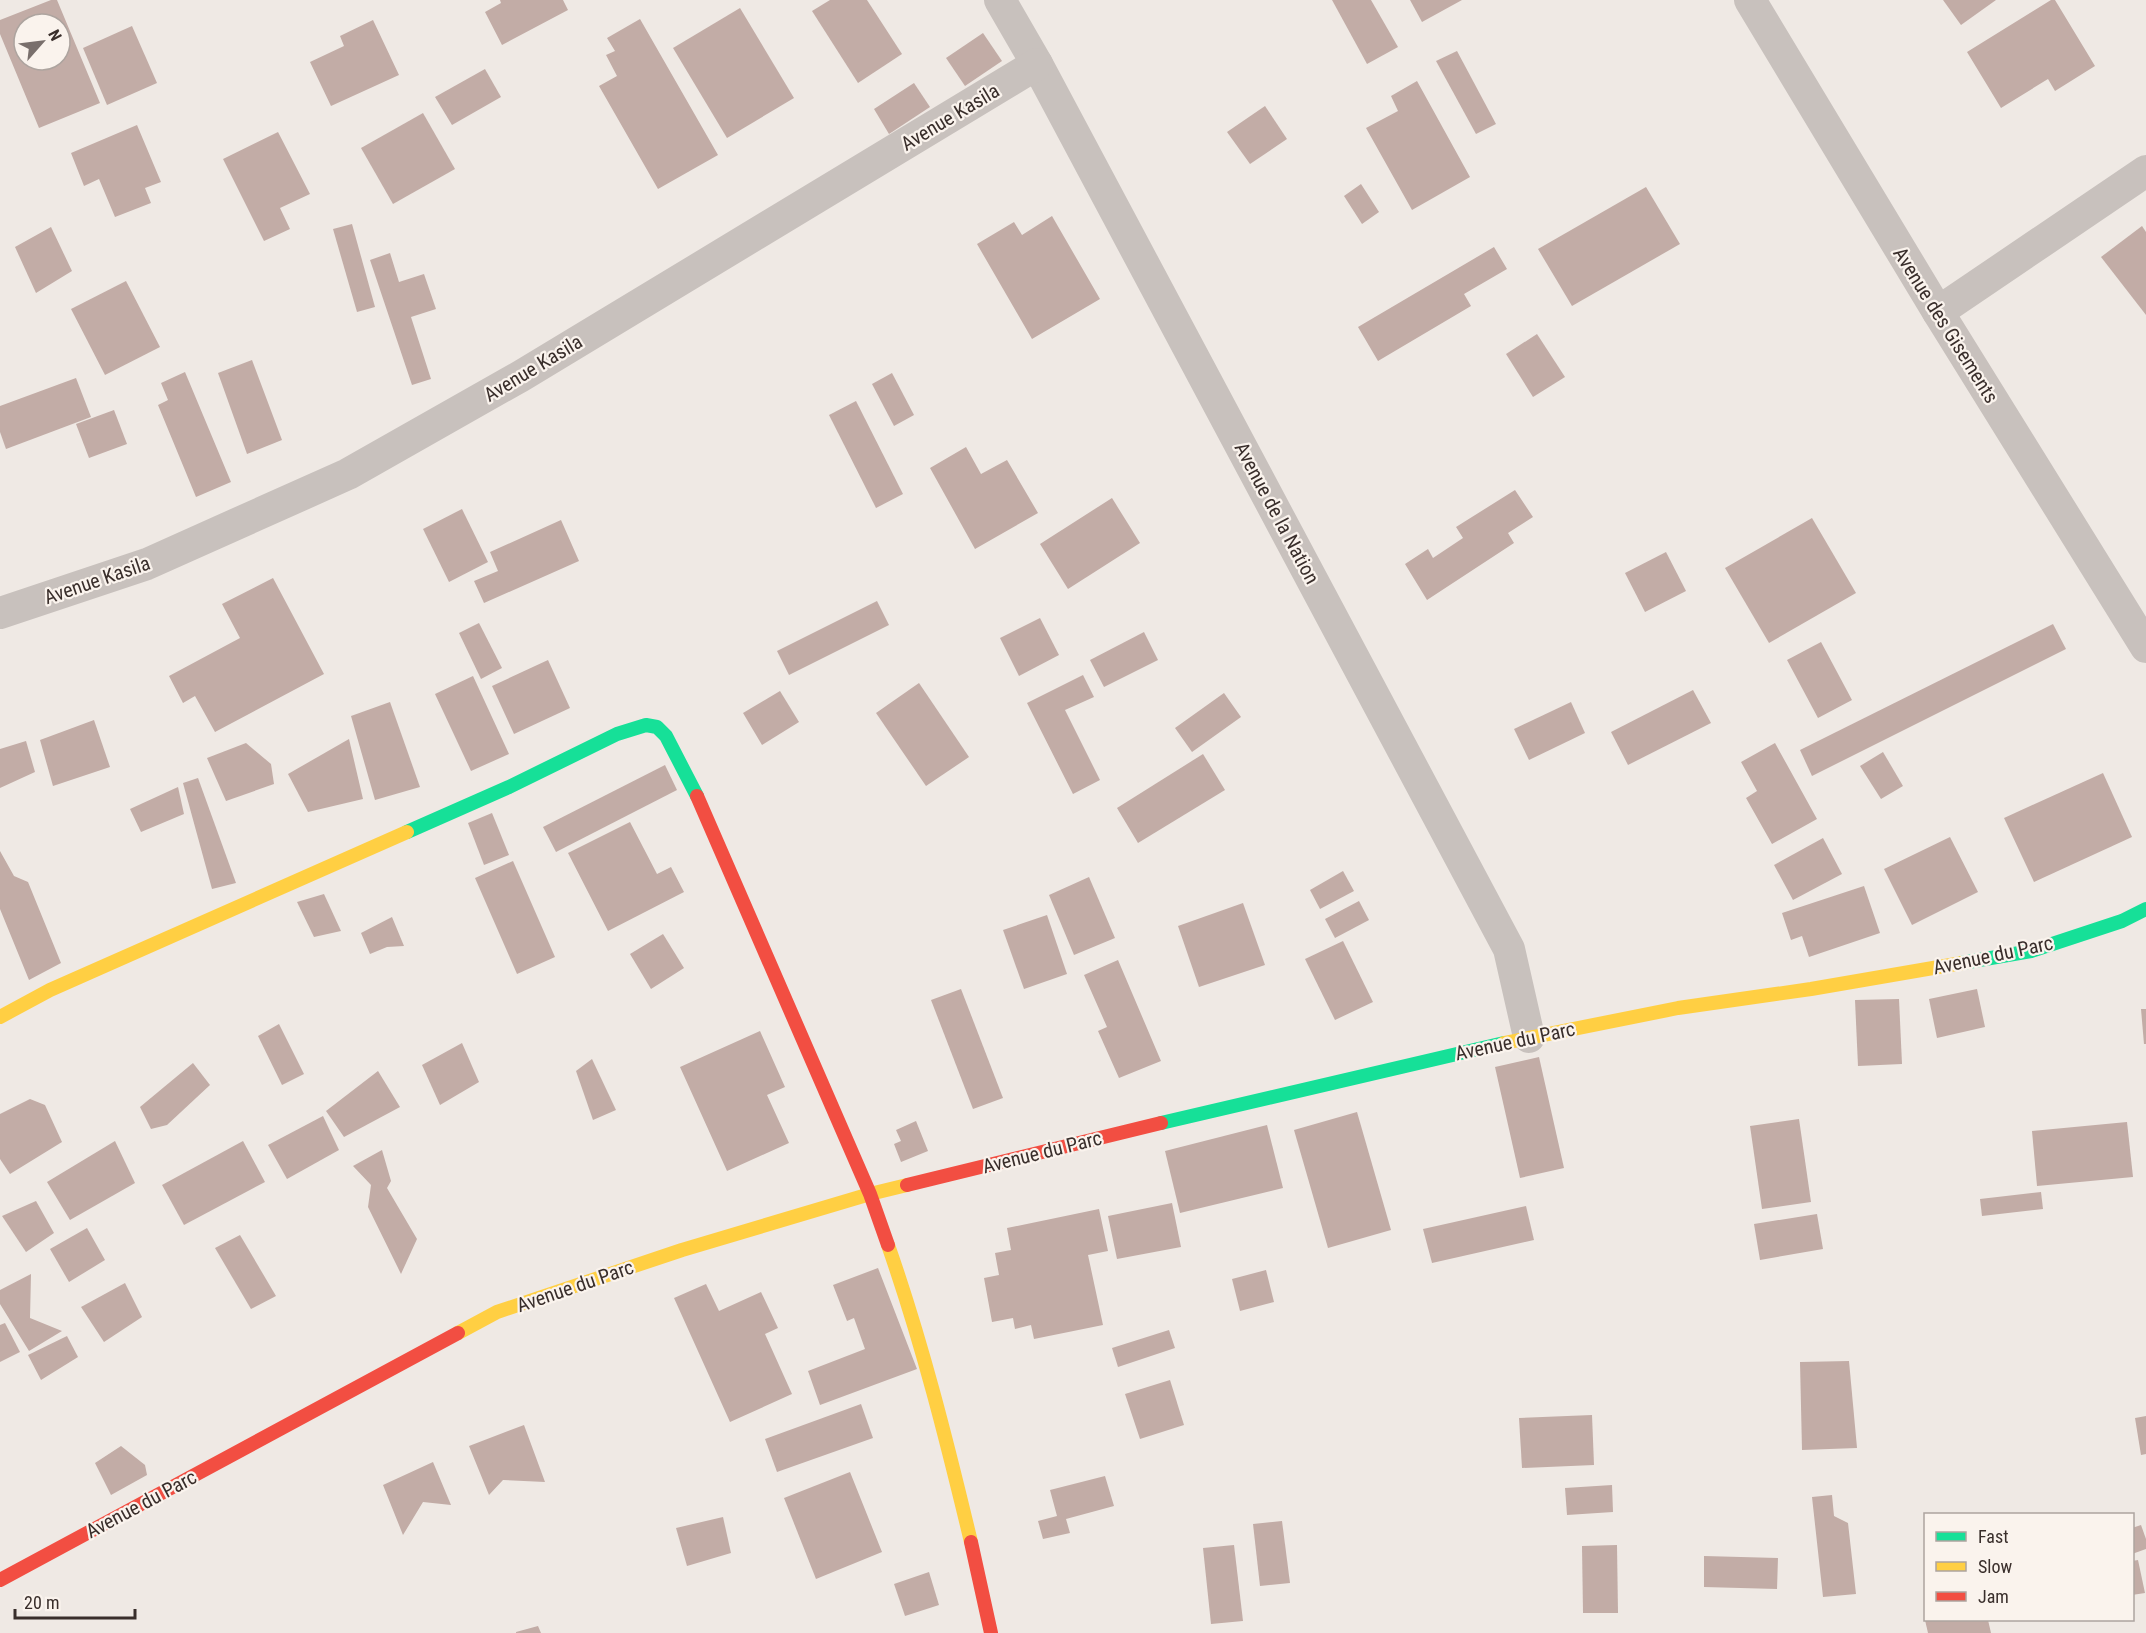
<svg xmlns="http://www.w3.org/2000/svg" width="2146" height="1633" font-family="'Roboto Condensed',sans-serif">
  <rect width="100%" height="100%" fill="#efe9e4"/>
  <g fill="#c2aca6" fill-rule="evenodd">
    <path d="M 51,0 L 57,0 L 100,103 L 39,128 L 0,34 L 0,20 ZM 24,24 L 60,24 L 60,60 L 24,60 Z"/>
    <path d="M 500,0 L 563,0 L 568,10 L 502,45 L 485,12 L 501,3 Z"/>
    <path d="M 830,0 L 867,0 L 902,54 L 858,83 L 812,11 Z"/>
    <path d="M 1332,0 L 1371,0 L 1398,47 L 1367,64 Z"/>
    <path d="M 1410,0 L 1462,0 L 1422,22 Z"/>
    <path d="M 1943,0 L 1996,0 L 1961,25 Z"/>
    <path d="M 2051,0 L 2055,0 L 2095,66 L 2055,91 L 2048,79 L 2001,108 L 1967,52 Z"/>
    <path d="M 740,8 L 794,98 L 727,138 L 673,48 Z"/>
    <path d="M 640,19 L 718,155 L 658,189 L 599,86 L 617,76 L 606,55 L 615,51 L 607,38 Z"/>
    <path d="M 373,20 L 399,75 L 331,106 L 310,62 L 344,46 L 340,36 Z"/>
    <path d="M 132,26 L 157,83 L 107,105 L 83,48 Z"/>
    <path d="M 983,33 L 1002,61 L 965,86 L 946,58 Z"/>
    <path d="M 1457,51 L 1496,124 L 1476,134 L 1436,61 Z"/>
    <path d="M 485,69 L 501,97 L 452,125 L 435,97 Z"/>
    <path d="M 1417,81 L 1470,177 L 1412,210 L 1366,128 L 1398,111 L 1391,96 Z"/>
    <path d="M 914,83 L 930,107 L 889,134 L 874,109 Z"/>
    <path d="M 1265,106 L 1287,139 L 1250,164 L 1227,132 Z"/>
    <path d="M 423,113 L 455,169 L 393,204 L 361,148 Z"/>
    <path d="M 137,125 L 161,182 L 145,188 L 151,203 L 115,217 L 99,179 L 84,186 L 71,153 Z"/>
    <path d="M 278,132 L 310,194 L 280,208 L 290,229 L 264,241 L 223,159 Z"/>
    <path d="M 1361,184 L 1379,212 L 1362,224 L 1344,196 Z"/>
    <path d="M 1646,187 L 1680,244 L 1572,306 L 1538,249 Z"/>
    <path d="M 1052,216 L 1100,299 L 1032,339 L 977,244 L 1014,222 L 1022,235 Z"/>
    <path d="M 352,224 L 375,307 L 357,312 L 333,229 Z"/>
    <path d="M 2142,226 L 2146,232 L 2146,315 L 2101,257 Z"/>
    <path d="M 51,227 L 72,271 L 36,293 L 15,247 Z"/>
    <path d="M 1494,247 L 1507,269 L 1464,294 L 1471,306 L 1378,361 L 1358,327 Z"/>
    <path d="M 390,253 L 399,282 L 424,274 L 436,309 L 411,317 L 431,379 L 412,385 L 370,260 Z"/>
    <path d="M 126,281 L 160,347 L 105,375 L 71,309 Z"/>
    <path d="M 1537,334 L 1565,377 L 1533,397 L 1506,354 Z"/>
    <path d="M 252,360 L 282,440 L 247,454 L 218,373 Z"/>
    <path d="M 185,372 L 231,482 L 196,497 L 158,405 L 168,400 L 161,383 Z"/>
    <path d="M 892,373 L 914,415 L 894,426 L 872,384 Z"/>
    <path d="M 76,378 L 91,417 L 6,449 L 0,432 L 0,406 Z"/>
    <path d="M 856,401 L 903,494 L 876,508 L 829,415 Z"/>
    <path d="M 114,410 L 127,444 L 89,458 L 76,424 Z"/>
    <path d="M 966,447 L 981,474 L 1007,460 L 1038,513 L 975,549 L 930,468 Z"/>
    <path d="M 1515,490 L 1533,517 L 1508,533 L 1514,543 L 1427,600 L 1405,564 L 1428,549 L 1433,558 L 1463,538 L 1456,527 Z"/>
    <path d="M 1112,498 L 1140,543 L 1068,589 L 1040,544 Z"/>
    <path d="M 462,509 L 488,562 L 449,582 L 423,529 Z"/>
    <path d="M 1812,518 L 1856,593 L 1769,643 L 1725,568 Z"/>
    <path d="M 561,520 L 579,561 L 484,603 L 474,581 L 498,571 L 490,552 Z"/>
    <path d="M 1666,552 L 1686,591 L 1645,612 L 1625,573 Z"/>
    <path d="M 273,578 L 324,674 L 215,732 L 195,696 L 183,703 L 169,676 L 240,638 L 222,604 Z"/>
    <path d="M 877,601 L 889,625 L 789,675 L 777,651 Z"/>
    <path d="M 1040,618 L 1059,655 L 1019,676 L 1000,638 Z"/>
    <path d="M 479,623 L 502,668 L 481,679 L 459,633 Z"/>
    <path d="M 2053,624 L 2066,649 L 1812,776 L 1800,750 Z"/>
    <path d="M 1144,632 L 1158,660 L 1104,687 L 1090,660 Z"/>
    <path d="M 1821,642 L 1852,700 L 1818,718 L 1787,660 Z"/>
    <path d="M 548,660 L 570,708 L 514,734 L 492,686 Z"/>
    <path d="M 1083,675 L 1094,697 L 1065,710 L 1100,780 L 1073,794 L 1027,703 Z"/>
    <path d="M 473,676 L 509,754 L 471,771 L 435,694 Z"/>
    <path d="M 919,683 L 969,757 L 926,786 L 876,713 Z"/>
    <path d="M 1693,690 L 1711,723 L 1628,765 L 1611,732 Z"/>
    <path d="M 780,691 L 799,722 L 762,745 L 743,713 Z"/>
    <path d="M 1224,693 L 1241,717 L 1192,752 L 1175,728 Z"/>
    <path d="M 390,702 L 420,787 L 375,800 L 351,716 Z"/>
    <path d="M 1571,702 L 1585,733 L 1529,760 L 1514,729 Z"/>
    <path d="M 94,720 L 110,767 L 53,786 L 40,740 Z"/>
    <path d="M 349,739 L 363,799 L 308,812 L 288,774 Z"/>
    <path d="M 26,741 L 35,772 L 0,788 L 0,749 Z"/>
    <path d="M 246,743 L 271,764 L 274,784 L 226,801 L 207,758 Z"/>
    <path d="M 1775,743 L 1817,819 L 1772,844 L 1746,798 L 1757,791 L 1741,762 Z"/>
    <path d="M 1883,752 L 1903,786 L 1881,799 L 1860,766 Z"/>
    <path d="M 1203,754 L 1225,790 L 1138,843 L 1117,808 Z"/>
    <path d="M 665,765 L 677,790 L 556,852 L 543,827 Z"/>
    <path d="M 2103,773 L 2132,837 L 2034,882 L 2004,818 Z"/>
    <path d="M 198,778 L 236,883 L 212,889 L 183,783 Z"/>
    <path d="M 178,787 L 184,814 L 141,832 L 130,809 Z"/>
    <path d="M 492,813 L 509,855 L 484,865 L 468,823 Z"/>
    <path d="M 630,822 L 657,874 L 671,867 L 684,892 L 608,931 L 568,853 Z"/>
    <path d="M 1950,837 L 1978,892 L 1912,925 L 1884,869 Z"/>
    <path d="M 1823,838 L 1842,874 L 1793,900 L 1774,865 Z"/>
    <path d="M 0,851 L 14,876 L 28,882 L 61,963 L 29,980 L 0,909 Z"/>
    <path d="M 513,861 L 555,957 L 517,974 L 475,878 Z"/>
    <path d="M 1343,871 L 1354,891 L 1320,909 L 1310,890 Z"/>
    <path d="M 1089,877 L 1115,938 L 1074,955 L 1049,895 Z"/>
    <path d="M 1864,886 L 1880,933 L 1809,957 L 1802,936 L 1791,940 L 1782,913 Z"/>
    <path d="M 324,894 L 341,931 L 314,937 L 297,902 Z"/>
    <path d="M 1359,901 L 1369,920 L 1335,938 L 1325,919 Z"/>
    <path d="M 1243,903 L 1265,965 L 1199,987 L 1178,926 Z"/>
    <path d="M 1047,915 L 1067,974 L 1024,989 L 1003,930 Z"/>
    <path d="M 392,917 L 404,946 L 387,947 L 370,954 L 361,933 Z"/>
    <path d="M 663,934 L 684,968 L 651,989 L 630,954 Z"/>
    <path d="M 1343,941 L 1373,1002 L 1335,1020 L 1305,959 Z"/>
    <path d="M 1118,960 L 1161,1061 L 1119,1078 L 1098,1031 L 1107,1027 L 1084,975 Z"/>
    <path d="M 961,989 L 1003,1098 L 973,1109 L 931,1000 Z"/>
    <path d="M 1977,989 L 1985,1027 L 1937,1038 L 1929,999 Z"/>
    <path d="M 1899,999 L 1902,1064 L 1858,1066 L 1855,1000 Z"/>
    <path d="M 2141,1009 L 2146,1009 L 2146,1044 L 2144,1044 Z"/>
    <path d="M 279,1024 L 304,1074 L 282,1085 L 258,1036 Z"/>
    <path d="M 760,1031 L 785,1087 L 767,1095 L 789,1143 L 727,1171 L 680,1067 Z"/>
    <path d="M 462,1043 L 479,1082 L 440,1105 L 422,1065 Z"/>
    <path d="M 1539,1057 L 1564,1168 L 1520,1178 L 1495,1067 Z"/>
    <path d="M 592,1059 L 616,1110 L 593,1120 L 576,1071 Z"/>
    <path d="M 193,1063 L 210,1085 L 167,1125 L 151,1129 L 140,1107 Z"/>
    <path d="M 378,1071 L 400,1107 L 344,1137 L 326,1111 Z"/>
    <path d="M 30,1099 L 45,1105 L 62,1142 L 10,1174 L 0,1159 L 0,1114 Z"/>
    <path d="M 1357,1112 L 1391,1230 L 1328,1248 L 1294,1130 Z"/>
    <path d="M 323,1116 L 339,1150 L 287,1179 L 268,1145 Z"/>
    <path d="M 1799,1119 L 1811,1202 L 1762,1209 L 1750,1126 Z"/>
    <path d="M 916,1121 L 928,1151 L 901,1162 L 894,1144 L 901,1141 L 896,1130 Z"/>
    <path d="M 2127,1122 L 2133,1177 L 2037,1186 L 2032,1131 Z"/>
    <path d="M 1267,1125 L 1283,1188 L 1180,1213 L 1165,1151 Z"/>
    <path d="M 115,1141 L 135,1183 L 70,1220 L 47,1182 Z"/>
    <path d="M 243,1141 L 265,1182 L 184,1225 L 162,1185 Z"/>
    <path d="M 382,1150 L 391,1181 L 387,1188 L 417,1239 L 401,1274 L 368,1207 L 371,1185 L 353,1166 Z"/>
    <path d="M 2041,1192 L 2043,1209 L 1982,1216 L 1980,1199 Z"/>
    <path d="M 36,1201 L 54,1233 L 26,1252 L 2,1216 Z"/>
    <path d="M 1172,1203 L 1181,1247 L 1117,1259 L 1108,1216 Z"/>
    <path d="M 1526,1206 L 1534,1240 L 1432,1263 L 1423,1229 Z"/>
    <path d="M 1099,1209 L 1108,1251 L 1088,1255 L 1103,1325 L 1034,1339 L 1031,1325 L 1015,1329 L 1013,1318 L 992,1322 L 984,1278 L 999,1275 L 995,1253 L 1011,1250 L 1007,1228 Z"/>
    <path d="M 1817,1214 L 1823,1249 L 1760,1260 L 1754,1224 Z"/>
    <path d="M 87,1228 L 105,1260 L 69,1282 L 50,1249 Z"/>
    <path d="M 240,1235 L 276,1296 L 251,1309 L 215,1248 Z"/>
    <path d="M 878,1268 L 917,1369 L 820,1405 L 808,1371 L 865,1349 L 854,1318 L 847,1321 L 833,1285 Z"/>
    <path d="M 1266,1270 L 1274,1302 L 1240,1311 L 1232,1279 Z"/>
    <path d="M 31,1274 L 30,1318 L 62,1331 L 29,1351 L 0,1304 L 0,1290 Z"/>
    <path d="M 125,1283 L 142,1317 L 104,1342 L 81,1307 Z"/>
    <path d="M 706,1284 L 719,1311 L 761,1292 L 778,1328 L 765,1334 L 792,1394 L 730,1422 L 674,1298 Z"/>
    <path d="M 5,1323 L 20,1352 L 0,1362 L 0,1325 Z"/>
    <path d="M 1169,1330 L 1175,1348 L 1118,1367 L 1112,1348 Z"/>
    <path d="M 67,1336 L 78,1357 L 41,1380 L 28,1355 Z"/>
    <path d="M 1849,1361 L 1857,1448 L 1802,1450 L 1800,1362 Z"/>
    <path d="M 1170,1380 L 1184,1425 L 1140,1439 L 1125,1394 Z"/>
    <path d="M 861,1404 L 873,1438 L 777,1472 L 765,1439 Z"/>
    <path d="M 1592,1415 L 1594,1465 L 1522,1468 L 1519,1418 Z"/>
    <path d="M 2146,1416 L 2146,1454 L 2141,1455 L 2135,1418 Z"/>
    <path d="M 524,1425 L 545,1482 L 503,1480 L 489,1495 L 469,1446 Z"/>
    <path d="M 121,1446 L 145,1465 L 147,1475 L 111,1495 L 95,1463 Z"/>
    <path d="M 433,1462 L 451,1505 L 423,1502 L 403,1535 L 383,1485 Z"/>
    <path d="M 850,1472 L 882,1552 L 816,1579 L 784,1498 Z"/>
    <path d="M 1105,1476 L 1114,1506 L 1066,1519 L 1070,1533 L 1043,1539 L 1038,1521 L 1057,1516 L 1050,1490 Z"/>
    <path d="M 1612,1485 L 1613,1512 L 1567,1515 L 1565,1488 Z"/>
    <path d="M 1832,1495 L 1834,1516 L 1848,1523 L 1856,1594 L 1823,1597 L 1812,1497 Z"/>
    <path d="M 723,1517 L 731,1553 L 687,1566 L 676,1528 Z"/>
    <path d="M 1282,1521 L 1290,1583 L 1260,1586 L 1253,1524 Z"/>
    <path d="M 2141,1525 L 2146,1539 L 2146,1549 L 2132,1554 L 2132,1528 Z"/>
    <path d="M 1234,1545 L 1243,1621 L 1211,1624 L 1203,1548 Z"/>
    <path d="M 1617,1545 L 1618,1613 L 1583,1613 L 1582,1546 Z"/>
    <path d="M 1704,1556 L 1778,1558 L 1777,1589 L 1704,1587 Z"/>
    <path d="M 2138,1560 L 2145,1593 L 2132,1595 L 2132,1561 Z"/>
    <path d="M 929,1572 L 939,1605 L 905,1616 L 894,1584 Z"/>
    <path d="M 1925,1620 L 1988,1620 L 1991,1633 L 1928,1633 Z"/>
    <path d="M 538,1626 L 541,1633 L 516,1633 L 516,1632 Z"/>
  </g>
  <g fill="none" stroke-linecap="round" stroke-linejoin="round">
    <g stroke="#c8c1bd" stroke-width="32">
      <path d="M 1000,0 L 1037,64 L 1509,949 L 1529,1037"/>
      <path d="M 1750,0 L 1938,312 L 2146,647"/>
      <path d="M 1938,312 L 2146,171"/>
      <path d="M 0,613 L 147,564 L 348,474 L 521,376 L 1037,64"/>
    </g>
    <g stroke="#16e098" stroke-width="14">
      <path d="M 407,832 L 509,787 L 617,734 L 646,725 L 657,727 L 666,736 L 697,796"/>
      <path d="M 1962,963 L 2031,951 L 2122,921 L 2146,909"/>
      <path d="M 1161,1123 L 1504,1043"/>
    </g>
    <g stroke="#ffcf43" stroke-width="14">
      <path d="M 0,1017 L 50,990 L 407,832"/>
      <path d="M 1504,1043 L 1678,1008 L 1811,989 L 1962,963"/>
      <path d="M 888,1245 C 922,1342 947,1442 971,1542"/>
      <path d="M 458,1333 L 497,1312 L 682,1250 L 870,1194 L 907,1185"/>
    </g>
    <g stroke="#f24e42" stroke-width="14">
      <path d="M 697,796 L 870,1194 L 888,1245"/>
      <path d="M 907,1185 L 1161,1123"/>
      <path d="M 971,1542 L 991,1633"/>
      <path d="M 0,1580 L 458,1333"/>
    </g>
  </g>
  <g text-anchor="middle" stroke-width="4.5" stroke-linejoin="round" paint-order="stroke">
    <g font-size="20" fill="#392e2b" stroke="#faf3ed">
      <text transform="translate(950 117) rotate(-31)" y="7">Avenue Kasila</text>
      <text transform="translate(1946 325) rotate(58)" y="7">Avenue des Gisements</text>
      <text transform="translate(533 368) rotate(-31)" y="7">Avenue Kasila</text>
      <text transform="translate(1277 513) rotate(62)" y="7">Avenue de la Nation</text>
      <text transform="translate(97 580) rotate(-19)" y="7">Avenue Kasila</text>
      <text transform="translate(1993 955) rotate(-12)" y="7">Avenue du Parc</text>
      <text transform="translate(1515 1041) rotate(-12)" y="7">Avenue du Parc</text>
      <text transform="translate(1042 1152) rotate(-14)" y="7">Avenue du Parc</text>
      <text transform="translate(575 1286) rotate(-19)" y="7">Avenue du Parc</text>
      <text transform="translate(141 1504) rotate(-28)" y="7">Avenue du Parc</text>
    </g>
  </g>
  <rect x="1924" y="1513" width="210" height="108" fill="#faf3ed" stroke="#ada49f" stroke-width="1.5"/>
  <rect x="1936" y="1532" width="30" height="9" fill="#16e098" stroke="#ada49f" stroke-width="1.5"/>
  <text x="1978" y="1543" font-size="18" fill="#392e2b">Fast</text>
  <rect x="1936" y="1562" width="30" height="9" fill="#ffcf43" stroke="#ada49f" stroke-width="1.5"/>
  <text x="1978" y="1573" font-size="18" fill="#392e2b">Slow</text>
  <rect x="1936" y="1592" width="30" height="9" fill="#f24e42" stroke="#ada49f" stroke-width="1.5"/>
  <text x="1978" y="1603" font-size="18" fill="#392e2b">Jam</text>
  <g transform="translate(42 42) rotate(62)"><circle r="28" fill="#faf3ed" stroke="#ada49f" stroke-width="1.5"/>
  <path d="M0-4.5L10 22L0 15L-10 22Z" fill="#796f6c"/>
  <text y="-9" font-size="16" font-weight="bold" text-anchor="middle" fill="#392e2b">N</text>
  </g>
  <path d="M15 1609v9h120v-9" fill="none" stroke="#392e2b" stroke-width="3"/>
  <text x="24" y="1609" font-size="18" fill="#392e2b" stroke="#faf3ed" stroke-width="4.5" paint-order="stroke">20 m</text>
</svg>
